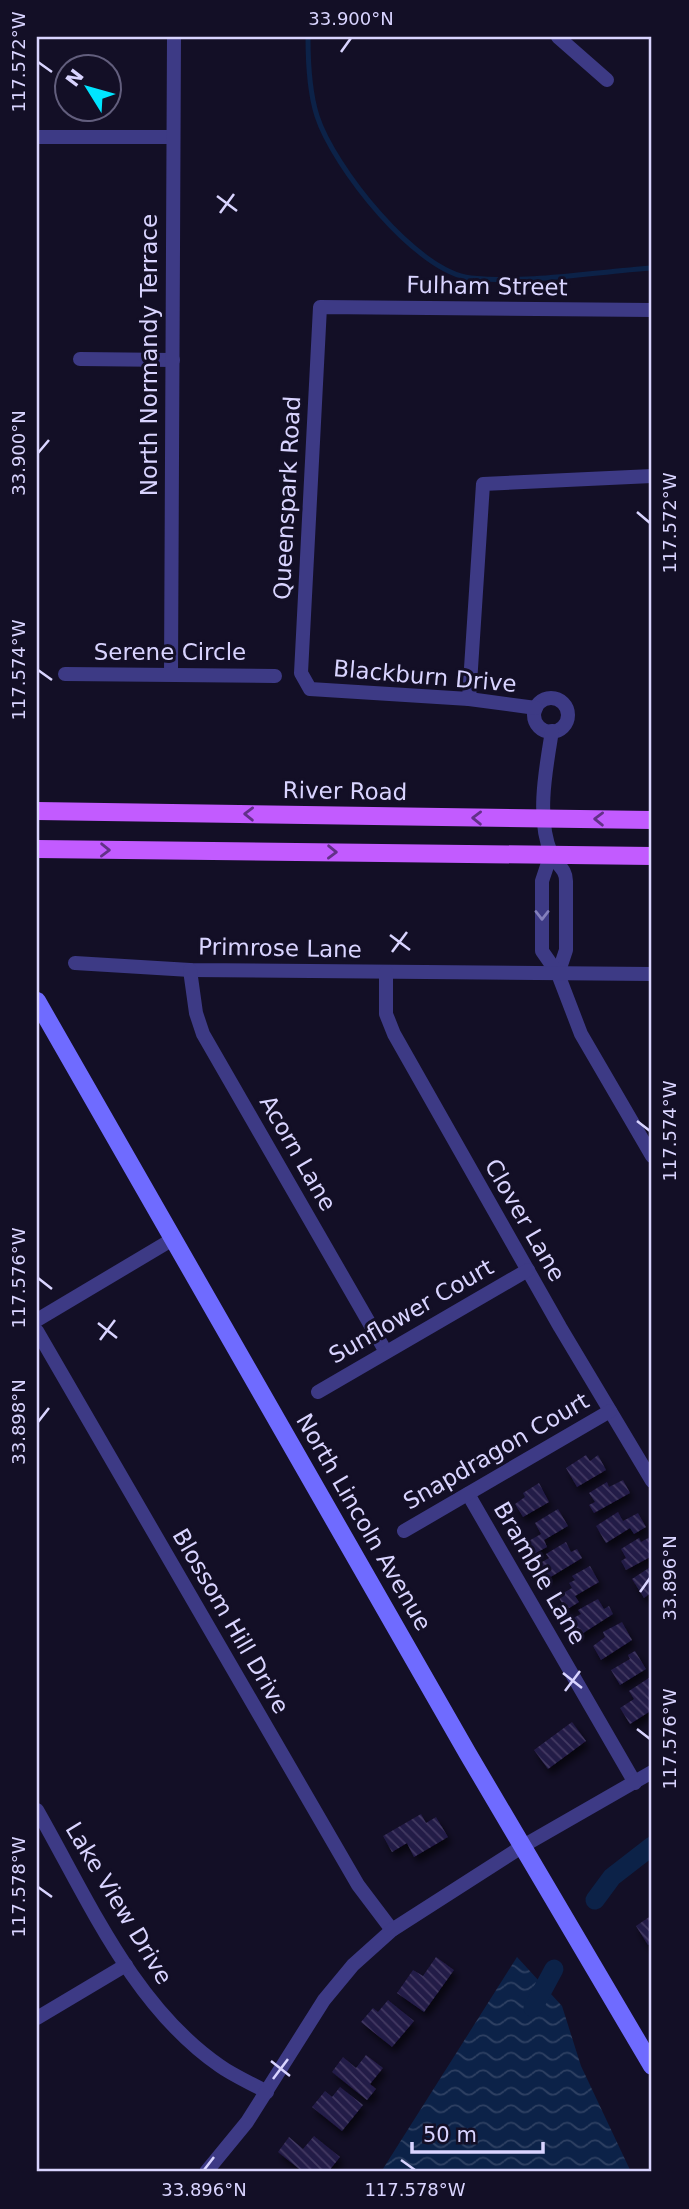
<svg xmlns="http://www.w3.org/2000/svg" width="689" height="2209" font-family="'DejaVu Sans',sans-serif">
  <defs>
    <pattern id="water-waves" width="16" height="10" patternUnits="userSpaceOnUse" patternTransform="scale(1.75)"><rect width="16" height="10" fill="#0c2248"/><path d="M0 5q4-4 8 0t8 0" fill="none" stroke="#2f4163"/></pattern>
    <pattern id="building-back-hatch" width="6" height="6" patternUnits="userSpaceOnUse" patternTransform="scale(1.75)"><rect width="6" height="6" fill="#241b47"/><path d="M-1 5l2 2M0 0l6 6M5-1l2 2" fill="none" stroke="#433b63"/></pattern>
    <filter id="shadow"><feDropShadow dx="3.5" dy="6" stdDeviation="3.5" flood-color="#0009"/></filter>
  </defs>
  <rect width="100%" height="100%" fill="#130f26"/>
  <path fill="url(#water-waves)" d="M 517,1957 L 562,2006 L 581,2066 L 631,2172 L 381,2172 Z"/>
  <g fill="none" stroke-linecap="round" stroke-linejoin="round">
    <path stroke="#0c2248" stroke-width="5" d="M 308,37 C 308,63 309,91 317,116 C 333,166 416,272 471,278 C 530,284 593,272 652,268"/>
    <g stroke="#0c2248" stroke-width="19">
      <path d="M 595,1900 L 612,1877 L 652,1846"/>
      <path d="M 533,2008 L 554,1969"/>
    </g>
  </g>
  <g fill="url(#building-back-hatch)" filter="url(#shadow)">
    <path d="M 586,1455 L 590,1461 L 598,1455 L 606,1470 L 577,1487 L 566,1468 Z"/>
    <path d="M 623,1480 L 630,1493 L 594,1513 L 589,1505 L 595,1502 L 589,1493 L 607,1482 L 609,1487 Z"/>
    <path d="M 539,1483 L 549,1502 L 523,1517 L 515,1504 L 525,1497 L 523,1493 Z"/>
    <path d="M 558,1509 L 568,1526 L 544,1540 L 547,1547 L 534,1554 L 527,1542 L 541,1534 L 535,1523 Z"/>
    <path d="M 618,1512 L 623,1521 L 638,1513 L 646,1527 L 634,1534 L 630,1528 L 606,1543 L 596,1526 Z"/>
    <path d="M 652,1536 L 652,1556 L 626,1570 L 621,1561 L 626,1558 L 621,1549 L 639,1538 L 641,1542 Z"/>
    <path d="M 566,1542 L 571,1552 L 577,1549 L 582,1558 L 544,1581 L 535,1566 L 549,1558 L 546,1554 Z"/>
    <path d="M 590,1566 L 599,1582 L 575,1596 L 579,1602 L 566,1610 L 558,1596 L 572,1588 L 569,1583 L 575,1580 L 572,1576 Z"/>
    <path d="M 652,1566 L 652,1592 L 644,1598 L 632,1579 Z"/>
    <path d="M 598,1599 L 604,1609 L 609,1606 L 613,1614 L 577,1637 L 568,1621 L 581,1614 L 578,1610 Z"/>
    <path d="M 622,1622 L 632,1640 L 601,1660 L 593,1646 L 605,1637 L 603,1632 Z"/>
    <path d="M 635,1651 L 646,1669 L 620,1685 L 611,1670 L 630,1659 L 628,1655 Z"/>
    <path d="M 652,1676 L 652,1710 L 630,1724 L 620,1708 L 634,1699 L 629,1691 Z"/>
    <path d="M 572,1722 L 586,1741 L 548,1769 L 534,1750 Z"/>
    <path d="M 421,1814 L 426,1823 L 436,1817 L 448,1837 L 414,1857 L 407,1843 L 392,1852 L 383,1836 Z"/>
    <path d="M 652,1915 L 652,1942 L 648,1945 L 636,1926 Z"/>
    <path d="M 436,1957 L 454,1970 L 424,2012 L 397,1993 L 413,1970 L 423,1976 Z"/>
    <path d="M 388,2000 L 414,2021 L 392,2047 L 361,2022 L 373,2008 L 378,2012 Z"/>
    <path d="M 366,2055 L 383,2068 L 370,2084 L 376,2089 L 367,2100 L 332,2072 L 343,2057 L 356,2068 Z"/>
    <path d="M 340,2087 L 363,2105 L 342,2131 L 312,2107 L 325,2091 L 332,2097 Z"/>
    <path d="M 314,2136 L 340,2157 L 328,2172 L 303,2172 L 278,2152 L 289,2137 L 303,2149 Z"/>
  </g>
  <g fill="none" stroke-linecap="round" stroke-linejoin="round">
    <g stroke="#3d3a85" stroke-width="14">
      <path d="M 558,37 L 607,80"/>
      <path d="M 37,137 L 172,137"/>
      <path d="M 80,359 L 173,360"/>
      <path d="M 171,673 L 174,37"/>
      <path d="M 65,674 L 275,676"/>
      <circle cx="551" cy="715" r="17"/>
      <path d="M 469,699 L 483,484 L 652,476"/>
      <path d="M 536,708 L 469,699 L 310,689 L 301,673 L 320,307 L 652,310"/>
      <path d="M 552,731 C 546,768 536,818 551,853 C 556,865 566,868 566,881 L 566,950 L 558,974"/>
      <path d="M 551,854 L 542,881 L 542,951 L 558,974 L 581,1034 L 652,1156"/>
      <path d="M 75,963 L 190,970 L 652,974"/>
      <path d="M 190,970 L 196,1013 L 203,1034 L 386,1352"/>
      <path d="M 386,972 L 386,1014 L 394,1034 L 560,1327 L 652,1481"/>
      <path d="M 37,1320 L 173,1239"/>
      <path d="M 37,1331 L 358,1885 L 392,1930"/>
      <path d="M 318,1392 L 528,1270"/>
      <path d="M 468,1494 L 635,1783"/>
      <path d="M 404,1531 L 610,1411"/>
      <path d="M 37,1810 C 88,1899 133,2006 220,2066 C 234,2076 251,2083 267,2092"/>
      <path d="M 37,2018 L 126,1965"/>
      <path d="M 206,2172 L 247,2122 L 324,2000 L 353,1965 L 392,1930 L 523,1846 L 652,1772"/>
    </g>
    <path stroke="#6f6bff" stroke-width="18" d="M 37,1001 L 468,1754 L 652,2066"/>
    <g stroke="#c25bff" stroke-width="18">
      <path d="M 37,811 L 652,820"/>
      <path d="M 37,849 L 652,856"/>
    </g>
  </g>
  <defs><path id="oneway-chevron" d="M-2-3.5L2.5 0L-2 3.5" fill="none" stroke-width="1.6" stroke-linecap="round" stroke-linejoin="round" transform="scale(1.75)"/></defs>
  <g stroke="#623188">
    <use href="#oneway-chevron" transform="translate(249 814) rotate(-179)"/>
    <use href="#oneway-chevron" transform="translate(477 818) rotate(-179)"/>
    <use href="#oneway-chevron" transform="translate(599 819) rotate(-179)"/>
    <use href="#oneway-chevron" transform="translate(105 850) rotate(1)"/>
    <use href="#oneway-chevron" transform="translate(332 852) rotate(1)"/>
  </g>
  <use stroke="#837fbc" href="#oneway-chevron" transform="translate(542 915) rotate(90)"/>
  <path fill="none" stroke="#d9d4ff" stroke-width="2.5" d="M 341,52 L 351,38M 38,62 L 52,72M 217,196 L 237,211M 220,213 L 234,194M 38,453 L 49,440M 637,512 L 650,523M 38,670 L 52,680M 390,935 L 410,950M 392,952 L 407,932M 637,1121 L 650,1131M 38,1278 L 52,1289M 98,1323 L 117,1338M 100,1340 L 115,1320M 38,1422 L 49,1408M 640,1592 L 650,1578M 563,1673 L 582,1688M 565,1691 L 580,1671M 637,1729 L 650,1739M 38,1887 L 52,1897M 271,2061 L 290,2076M 273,2079 L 288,2059M 401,2160 L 415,2170M 204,2170 L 214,2157"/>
  <g text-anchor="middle" stroke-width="6" stroke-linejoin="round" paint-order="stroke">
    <g font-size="23" fill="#d9d4ff" stroke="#130f26">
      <text transform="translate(487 286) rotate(1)" y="8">Fulham Street</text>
      <text transform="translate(149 355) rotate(-90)" y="8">North Normandy Terrace</text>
      <text transform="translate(287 498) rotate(-87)" y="8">Queenspark Road</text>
      <text x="170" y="660">Serene Circle</text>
      <text transform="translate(425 676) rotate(5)" y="8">Blackburn Drive</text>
      <text transform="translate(345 791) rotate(1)" y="8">River Road</text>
      <text transform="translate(280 948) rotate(1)" y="8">Primrose Lane</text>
      <text transform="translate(298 1153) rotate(60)" y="8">Acorn Lane</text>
      <text transform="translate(525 1220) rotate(60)" y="8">Clover Lane</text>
      <text transform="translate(411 1311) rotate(-30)" y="8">Sunflower Court</text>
      <text transform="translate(496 1451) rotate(-30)" y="8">Snapdragon Court</text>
      <text transform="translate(364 1522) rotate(60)" y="8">North Lincoln Avenue</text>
      <text transform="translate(540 1573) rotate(60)" y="8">Bramble Lane</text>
      <text transform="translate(231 1621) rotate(60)" y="8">Blossom Hill Drive</text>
      <text transform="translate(119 1903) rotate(59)" y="8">Lake View Drive</text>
    </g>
  </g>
  <rect width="689" height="2209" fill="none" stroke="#130f26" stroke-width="77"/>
  <g transform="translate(88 88) rotate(307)"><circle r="33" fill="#130f26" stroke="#625e7d" stroke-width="2"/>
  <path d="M0-5L12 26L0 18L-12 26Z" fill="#00e5ff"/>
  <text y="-10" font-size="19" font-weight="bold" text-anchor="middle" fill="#d9d4ff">N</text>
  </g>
  <path d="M412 2142v10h131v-10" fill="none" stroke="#d9d4ff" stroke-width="3.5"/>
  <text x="423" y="2142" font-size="21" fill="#d9d4ff" stroke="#130f26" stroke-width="5" paint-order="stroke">50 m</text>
  <rect x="38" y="38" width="612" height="2132" fill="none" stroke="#d9d4ff" stroke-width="2.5"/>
  <g font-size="18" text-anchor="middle" fill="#d9d4ff">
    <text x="351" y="25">33.900°N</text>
    <text transform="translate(19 62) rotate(-90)" y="6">117.572°W</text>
    <text transform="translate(19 453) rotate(-90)" y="6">33.900°N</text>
    <text transform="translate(670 523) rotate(-90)" y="6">117.572°W</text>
    <text transform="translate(19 670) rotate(-90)" y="6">117.574°W</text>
    <text transform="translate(670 1131) rotate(-90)" y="6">117.574°W</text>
    <text transform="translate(19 1278) rotate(-90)" y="6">117.576°W</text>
    <text transform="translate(19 1422) rotate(-90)" y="6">33.898°N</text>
    <text transform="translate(670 1578) rotate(-90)" y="6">33.896°N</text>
    <text transform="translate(670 1739) rotate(-90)" y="6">117.576°W</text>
    <text transform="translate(19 1887) rotate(-90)" y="6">117.578°W</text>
    <text x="204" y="2196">33.896°N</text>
    <text x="415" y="2196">117.578°W</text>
  </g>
</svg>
